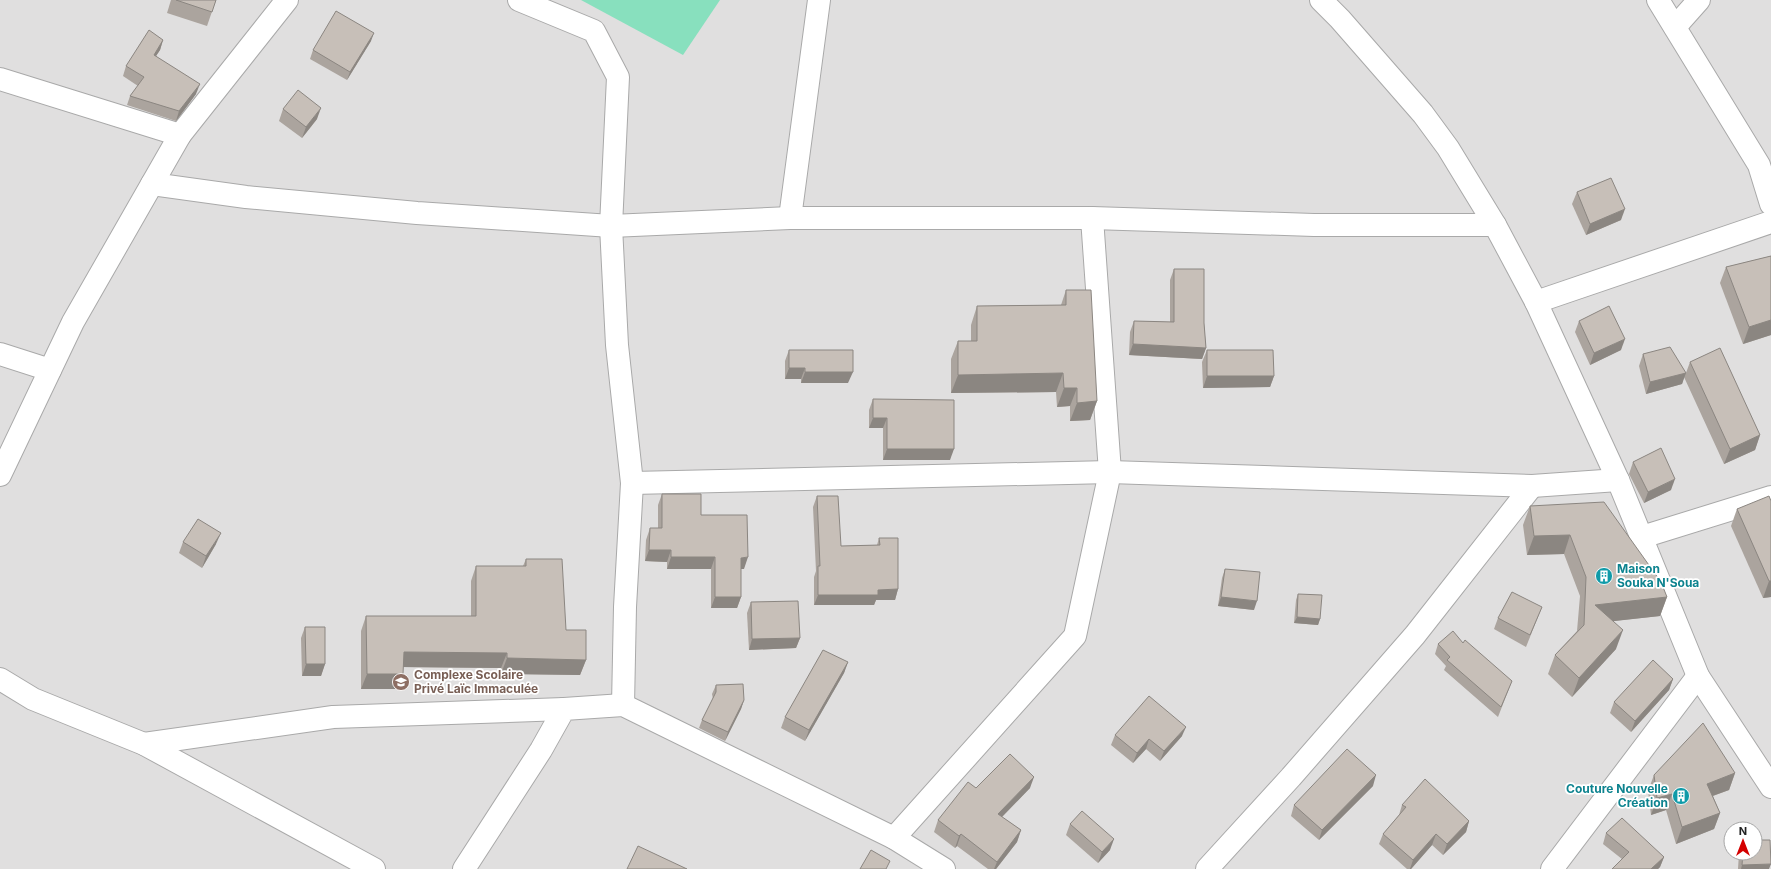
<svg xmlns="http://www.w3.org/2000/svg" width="1771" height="869" font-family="Inter,sans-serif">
  <rect width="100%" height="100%" fill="#f2efe9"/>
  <path fill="#e0dfdf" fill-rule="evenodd" d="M 0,0 L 1771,0 L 1771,869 L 0,869 ZM 1731,829 L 1755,829 L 1755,853 L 1731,853 Z"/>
  <path fill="#88e0be" d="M 581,0 L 720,0 L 683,55 Z"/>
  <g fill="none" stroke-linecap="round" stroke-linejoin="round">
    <g stroke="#a9a9a9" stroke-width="24">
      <g id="minor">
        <path d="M 519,0 L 594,31 L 618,77 L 611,226 L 617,345 L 632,483 L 625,607 L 623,705"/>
        <path d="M 1321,0 L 1340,19 L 1423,114 L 1448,148 L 1495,225 L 1536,302 L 1618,480 L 1698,676 L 1771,787"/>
        <path d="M 1658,0 L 1759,165 L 1771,204"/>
        <path d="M 1675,27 L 1699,0"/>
        <path d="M 0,79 L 180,135"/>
        <path d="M 152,184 L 246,197 L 417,213 L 611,226 L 790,218 L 1092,218 L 1314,225 L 1495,225"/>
        <path d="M 790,218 L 819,0"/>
        <path d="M 1536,302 L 1771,222"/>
        <path d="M 0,354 L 50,370"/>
        <path d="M 0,475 L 73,322 L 180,135 L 287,0"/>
        <path d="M 632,483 L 1110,472 L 1532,486 L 1618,480"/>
        <path d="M 1642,537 L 1771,497"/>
        <path d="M 0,679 L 33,699 L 144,744 L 374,869"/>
        <path d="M 144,744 L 333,717 L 564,709"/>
        <path d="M 894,838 L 1075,636 L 1110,472 L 1092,218"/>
        <path d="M 464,869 L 541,750 L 564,709 L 623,705 L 894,838 L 944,869"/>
        <path d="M 1207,869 L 1291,777 L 1415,635 L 1532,486"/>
        <path d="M 1552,869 L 1698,676"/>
      </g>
    </g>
    <use href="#minor" stroke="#fff" stroke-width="22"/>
  </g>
  <g fill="#aba49e">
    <path d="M 171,0 L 216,0 L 207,26 L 167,13 Z"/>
    <path d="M 163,40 L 160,50 L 156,56 L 196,94 L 176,121 L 127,105 L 130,96 L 138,86 L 123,76 L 126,66 Z"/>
    <path d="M 371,41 L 347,80 L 310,59 L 313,50 Z"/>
    <path d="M 283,109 L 317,119 L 302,138 L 279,121 Z"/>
    <path d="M 1577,192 L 1621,220 L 1586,235 L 1572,204 Z"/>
    <path d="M 1771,256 L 1771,335 L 1743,344 L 1720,283 L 1726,267 Z"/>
    <path d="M 1174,269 L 1204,323 L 1206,348 L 1202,359 L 1129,355 L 1130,332 L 1134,321 L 1170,322 L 1170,280 Z"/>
    <path d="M 1066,290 L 1097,401 L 1090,420 L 1070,421 L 1070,406 L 1057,407 L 1056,392 L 951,393 L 951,359 L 958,341 L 971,341 L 971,325 L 977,306 L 1061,305 Z"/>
    <path d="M 1579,321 L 1621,350 L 1590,365 L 1575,332 Z"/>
    <path d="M 789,350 L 848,383 L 801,383 L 801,379 L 785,379 L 785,361 Z"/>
    <path d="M 1207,350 L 1274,376 L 1270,387 L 1203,388 L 1202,362 Z"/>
    <path d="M 1643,354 L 1686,373 L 1690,362 L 1760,435 L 1755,450 L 1724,464 L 1684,377 L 1682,384 L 1646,394 L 1639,366 Z"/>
    <path d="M 873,399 L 950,460 L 883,460 L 883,428 L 869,428 L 869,410 Z"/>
    <path d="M 1633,462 L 1671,490 L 1644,503 L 1629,474 Z"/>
    <path d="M 662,494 L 701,515 L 744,569 L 741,569 L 741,597 L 737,608 L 711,608 L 711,569 L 667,569 L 667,562 L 645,561 L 646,540 L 650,528 L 658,528 L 658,505 Z"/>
    <path d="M 817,496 L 841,546 L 877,545 L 879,538 L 898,589 L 895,600 L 876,600 L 874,605 L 814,605 L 814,577 L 816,571 L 813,507 Z"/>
    <path d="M 1771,501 L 1771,597 L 1763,598 L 1731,526 L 1737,509 Z"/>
    <path d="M 1530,506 L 1667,597 L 1660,616 L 1613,621 L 1616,649 L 1572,697 L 1548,674 L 1555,655 L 1577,631 L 1580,596 L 1564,554 L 1527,555 L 1523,525 Z"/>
    <path d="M 183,542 L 216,544 L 202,568 L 179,553 Z"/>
    <path d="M 526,559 L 566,630 L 586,660 L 580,675 L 501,674 L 501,668 L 403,667 L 403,674 L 398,689 L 361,689 L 361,631 L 366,616 L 471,616 L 471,581 L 476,566 L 523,566 Z"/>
    <path d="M 1225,569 L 1254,610 L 1218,606 L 1222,578 Z"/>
    <path d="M 1298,594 L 1320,619 L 1318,625 L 1294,623 L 1296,600 Z"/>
    <path d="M 751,602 L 800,638 L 796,648 L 749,650 L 747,613 Z"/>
    <path d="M 1542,607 L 1526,647 L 1494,629 L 1498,618 Z"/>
    <path d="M 305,627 L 325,664 L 321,676 L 302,676 L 301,638 Z"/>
    <path d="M 1463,643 L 1512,681 L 1498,717 L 1444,670 L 1446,666 L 1435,654 L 1438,644 Z"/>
    <path d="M 848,662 L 844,673 L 805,741 L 781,728 L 785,717 Z"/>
    <path d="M 1673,679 L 1669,690 L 1631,732 L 1610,713 L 1614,702 Z"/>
    <path d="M 716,685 L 744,700 L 741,709 L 725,741 L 699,728 L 702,720 L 713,699 L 712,694 Z"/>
    <path d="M 1115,735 L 1182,736 L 1160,761 L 1146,749 L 1133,763 L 1111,745 Z"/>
    <path d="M 1735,773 L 1729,790 L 1713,796 L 1720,813 L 1714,829 L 1676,844 L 1666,810 L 1651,815 L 1648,791 L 1654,775 Z"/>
    <path d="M 1373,786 L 1319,840 L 1291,816 L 1294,805 Z"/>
    <path d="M 976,788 L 1030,788 L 1002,817 L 1021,830 L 1017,842 L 996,869 L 988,869 L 957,846 L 955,848 L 934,832 L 938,820 Z"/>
    <path d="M 1402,805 L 1469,821 L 1466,832 L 1443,855 L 1432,845 L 1411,869 L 1407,869 L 1379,844 L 1383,834 L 1399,815 Z"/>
    <path d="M 1070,824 L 1110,850 L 1098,863 L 1066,835 Z"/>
    <path d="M 1606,833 L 1664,857 L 1660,867 L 1658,869 L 1612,869 L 1622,859 L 1603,844 Z"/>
    <path d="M 1739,853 L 1755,853 L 1769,869 L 1738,869 Z"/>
  </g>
  <g fill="#8b8681">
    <path d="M 374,33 L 371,41 L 347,80 L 350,72 Z"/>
    <path d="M 163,40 L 160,50 L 150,65 L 154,55 Z"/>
    <path d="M 200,84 L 196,94 L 176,121 L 179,111 Z"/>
    <path d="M 321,108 L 317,119 L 302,138 L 306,127 Z"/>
    <path d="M 1625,209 L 1621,220 L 1586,235 L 1590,224 Z"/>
    <path d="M 1771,320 L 1771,335 L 1743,344 L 1749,327 Z"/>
    <path d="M 1625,339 L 1621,350 L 1590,365 L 1594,353 Z"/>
    <path d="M 1133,344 L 1206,348 L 1202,359 L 1129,355 Z"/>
    <path d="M 789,368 L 805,368 L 801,379 L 785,379 Z"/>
    <path d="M 805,372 L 853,372 L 848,383 L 801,383 Z"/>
    <path d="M 1063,373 L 1056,392 L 951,393 L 958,375 Z"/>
    <path d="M 1686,373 L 1682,384 L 1646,394 L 1650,382 Z"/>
    <path d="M 1207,376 L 1274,376 L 1270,387 L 1203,388 Z"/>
    <path d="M 1064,388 L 1077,388 L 1070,406 L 1057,407 Z"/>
    <path d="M 1097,401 L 1090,420 L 1070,421 L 1077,403 Z"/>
    <path d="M 873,418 L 887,418 L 883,428 L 869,428 Z"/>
    <path d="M 1760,435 L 1755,450 L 1724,464 L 1730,449 Z"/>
    <path d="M 887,449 L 954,449 L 950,460 L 883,460 Z"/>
    <path d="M 1675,479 L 1671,490 L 1644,503 L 1648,492 Z"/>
    <path d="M 221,533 L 216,544 L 202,568 L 206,556 Z"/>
    <path d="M 1570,535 L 1564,554 L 1527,555 L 1534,536 Z"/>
    <path d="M 649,550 L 671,550 L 667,562 L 645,561 Z"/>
    <path d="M 671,557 L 715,557 L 711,569 L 667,569 Z"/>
    <path d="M 748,557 L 744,569 L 737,569 L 741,558 Z"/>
    <path d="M 1769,581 L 1771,581 L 1771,597 L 1763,598 Z"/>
    <path d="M 898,589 L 895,600 L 876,600 L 874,605 L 814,605 L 818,595 L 878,590 Z"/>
    <path d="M 715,597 L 741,597 L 737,608 L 711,608 Z"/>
    <path d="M 1221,597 L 1257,601 L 1254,610 L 1218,606 Z"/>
    <path d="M 1667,597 L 1660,616 L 1588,624 L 1595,605 Z"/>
    <path d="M 1297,617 L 1320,619 L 1318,625 L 1294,623 Z"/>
    <path d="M 1623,630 L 1616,649 L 1572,697 L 1579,678 Z"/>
    <path d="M 800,638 L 796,648 L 749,650 L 752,639 Z"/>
    <path d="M 404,652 L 507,653 L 501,668 L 398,667 Z"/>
    <path d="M 507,658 L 586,660 L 580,675 L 501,674 Z"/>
    <path d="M 848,662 L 844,673 L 805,741 L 809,730 Z"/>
    <path d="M 306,664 L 325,664 L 321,676 L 302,676 Z"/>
    <path d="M 367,674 L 403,674 L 398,689 L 361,689 Z"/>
    <path d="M 1673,679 L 1669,690 L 1631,732 L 1635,721 Z"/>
    <path d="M 744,700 L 741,709 L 725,741 L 728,732 Z"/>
    <path d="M 1186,727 L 1182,736 L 1160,761 L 1164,751 Z"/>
    <path d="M 1149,739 L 1146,749 L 1133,763 L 1137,753 Z"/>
    <path d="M 1735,773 L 1729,790 L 1701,800 L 1707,784 Z"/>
    <path d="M 1376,775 L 1373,786 L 1319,840 L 1322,830 Z"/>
    <path d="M 1034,777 L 1030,788 L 994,825 L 998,814 Z"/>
    <path d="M 1672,794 L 1666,810 L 1651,815 L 1657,798 Z"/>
    <path d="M 1720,813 L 1714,829 L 1676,844 L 1682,827 Z"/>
    <path d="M 1469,821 L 1466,832 L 1443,855 L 1447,844 Z"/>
    <path d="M 1021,830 L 1017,842 L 996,869 L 994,869 L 997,862 Z"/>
    <path d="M 961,834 L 957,846 L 955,848 L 959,836 Z"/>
    <path d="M 1436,834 L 1432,845 L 1411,869 L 1410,869 L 1413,860 Z"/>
    <path d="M 1114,839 L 1110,850 L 1098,863 L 1102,852 Z"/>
    <path d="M 1664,857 L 1660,867 L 1658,869 L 1651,869 Z"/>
    <path d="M 1771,864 L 1769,869 L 1741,869 L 1742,865 Z"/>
  </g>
  <g fill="#c7bfb8" stroke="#8b8681">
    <path d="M 176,0 L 216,0 L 212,12 Z"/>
    <path d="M 336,11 L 374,33 L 350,72 L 313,50 Z"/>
    <path d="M 149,30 L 163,40 L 154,55 L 200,84 L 179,111 L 130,96 L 144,77 L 126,66 Z"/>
    <path d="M 298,90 L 321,108 L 306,127 L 283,109 Z"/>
    <path d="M 1611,178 L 1625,209 L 1590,224 L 1577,192 Z"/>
    <path d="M 1771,256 L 1771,320 L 1749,327 L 1726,267 Z"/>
    <path d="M 1174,269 L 1204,269 L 1204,323 L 1206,348 L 1133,344 L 1134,321 L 1174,322 Z"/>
    <path d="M 1066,290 L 1091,290 L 1097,401 L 1077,403 L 1077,388 L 1064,388 L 1063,373 L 958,375 L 958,341 L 977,341 L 977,306 L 1066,305 Z"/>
    <path d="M 1609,306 L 1625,339 L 1594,353 L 1579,321 Z"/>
    <path d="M 1670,347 L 1686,373 L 1650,382 L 1643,354 Z"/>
    <path d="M 1720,348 L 1760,435 L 1730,449 L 1690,362 Z"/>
    <path d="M 789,350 L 853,350 L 853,372 L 805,372 L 805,368 L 789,368 Z"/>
    <path d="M 1207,350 L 1273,350 L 1274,376 L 1207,376 Z"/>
    <path d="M 873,399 L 954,400 L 954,449 L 887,449 L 887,418 L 873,418 Z"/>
    <path d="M 1661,448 L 1675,479 L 1648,492 L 1633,462 Z"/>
    <path d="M 662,494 L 701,494 L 701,515 L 747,515 L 748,557 L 741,558 L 741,597 L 715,597 L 715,557 L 671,557 L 671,550 L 649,550 L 650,528 L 662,528 Z"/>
    <path d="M 817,496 L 838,496 L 841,546 L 880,545 L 879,538 L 898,538 L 898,589 L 878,590 L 878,595 L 818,595 L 818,566 L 820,566 Z"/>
    <path d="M 1769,496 L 1771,501 L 1771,581 L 1769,581 L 1737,509 Z"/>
    <path d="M 1604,502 L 1661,582 L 1667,597 L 1595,605 L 1623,630 L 1579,678 L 1555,655 L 1584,625 L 1586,577 L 1570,535 L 1534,536 L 1530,506 Z"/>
    <path d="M 198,519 L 221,533 L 206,556 L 183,542 Z"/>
    <path d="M 526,559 L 562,559 L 566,630 L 586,630 L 586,660 L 507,658 L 507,653 L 404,652 L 403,674 L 367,674 L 366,616 L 476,616 L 476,566 L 526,566 Z"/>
    <path d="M 1225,569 L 1260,572 L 1257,601 L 1221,597 Z"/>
    <path d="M 1512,592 L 1542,607 L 1530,635 L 1498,618 Z"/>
    <path d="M 1298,594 L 1322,595 L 1320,619 L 1297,617 Z"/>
    <path d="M 798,601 L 800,638 L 752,639 L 751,602 Z"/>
    <path d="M 305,627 L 325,627 L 325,664 L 306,664 Z"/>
    <path d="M 1453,631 L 1463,643 L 1465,640 L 1512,681 L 1501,707 L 1447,660 L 1450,657 L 1438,644 Z"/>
    <path d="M 823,650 L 848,662 L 809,730 L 785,717 Z"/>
    <path d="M 1653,660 L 1673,679 L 1635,721 L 1614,702 Z"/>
    <path d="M 743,684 L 744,700 L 728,732 L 702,720 L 716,692 L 716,685 Z"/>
    <path d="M 1149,696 L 1186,727 L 1164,751 L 1149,739 L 1137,753 L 1115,735 Z"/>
    <path d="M 1703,723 L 1735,773 L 1707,784 L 1720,813 L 1682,827 L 1672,794 L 1657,798 L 1654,775 Z"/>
    <path d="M 1347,749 L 1376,775 L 1322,830 L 1294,805 Z"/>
    <path d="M 1010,754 L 1034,777 L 998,814 L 1021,830 L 997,862 L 961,834 L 959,836 L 938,820 L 968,782 L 976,788 Z"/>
    <path d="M 1425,779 L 1469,821 L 1447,844 L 1436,834 L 1413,860 L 1383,834 L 1406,807 L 1402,805 Z"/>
    <path d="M 1082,811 L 1114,839 L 1102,852 L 1070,824 Z"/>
    <path d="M 1622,818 L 1664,857 L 1651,869 L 1612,869 L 1629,852 L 1606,833 Z"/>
    <path d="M 1755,840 L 1770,840 L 1771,864 L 1742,865 L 1743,853 L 1755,853 Z"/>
    <path d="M 638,846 L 687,869 L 627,869 Z"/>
    <path d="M 871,850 L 890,861 L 886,869 L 860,869 Z"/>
  </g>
  <defs>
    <g id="building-disc" transform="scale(0.9)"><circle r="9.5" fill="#0f9aa8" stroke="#fff"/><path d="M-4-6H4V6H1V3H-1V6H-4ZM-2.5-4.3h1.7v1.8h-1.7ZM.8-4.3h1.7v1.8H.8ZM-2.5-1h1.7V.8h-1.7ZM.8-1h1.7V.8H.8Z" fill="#fff"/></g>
    <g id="school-disc" transform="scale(0.9)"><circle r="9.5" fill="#8d6e63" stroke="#fff"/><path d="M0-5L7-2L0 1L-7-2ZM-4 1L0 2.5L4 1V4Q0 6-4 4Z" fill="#fff"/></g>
  </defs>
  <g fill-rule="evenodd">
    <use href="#building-disc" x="1604" y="576"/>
    <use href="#school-disc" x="401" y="682"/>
    <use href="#building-disc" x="1681" y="796"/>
  </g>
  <g text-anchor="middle" stroke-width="3.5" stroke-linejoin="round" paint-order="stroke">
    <g font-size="12" font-weight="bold" fill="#0d838f" stroke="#fff" text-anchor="start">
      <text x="1617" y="573">Maison<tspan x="1617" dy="14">Souka N'Soua</tspan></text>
      <text x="1668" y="793" text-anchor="end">Couture Nouvelle<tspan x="1668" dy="14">Création</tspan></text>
    </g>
    <g font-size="12" font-weight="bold" fill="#785e54" stroke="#fff" text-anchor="start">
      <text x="414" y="679">Complexe Scolaire<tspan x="414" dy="14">Privé Laïc Immaculée</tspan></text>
    </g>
  </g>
  <g transform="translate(1743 841)"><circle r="19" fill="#ffffff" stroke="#a7a7a7"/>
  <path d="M0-3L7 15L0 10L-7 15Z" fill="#d40000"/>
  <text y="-6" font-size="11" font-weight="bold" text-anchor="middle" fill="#222222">N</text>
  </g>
</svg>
